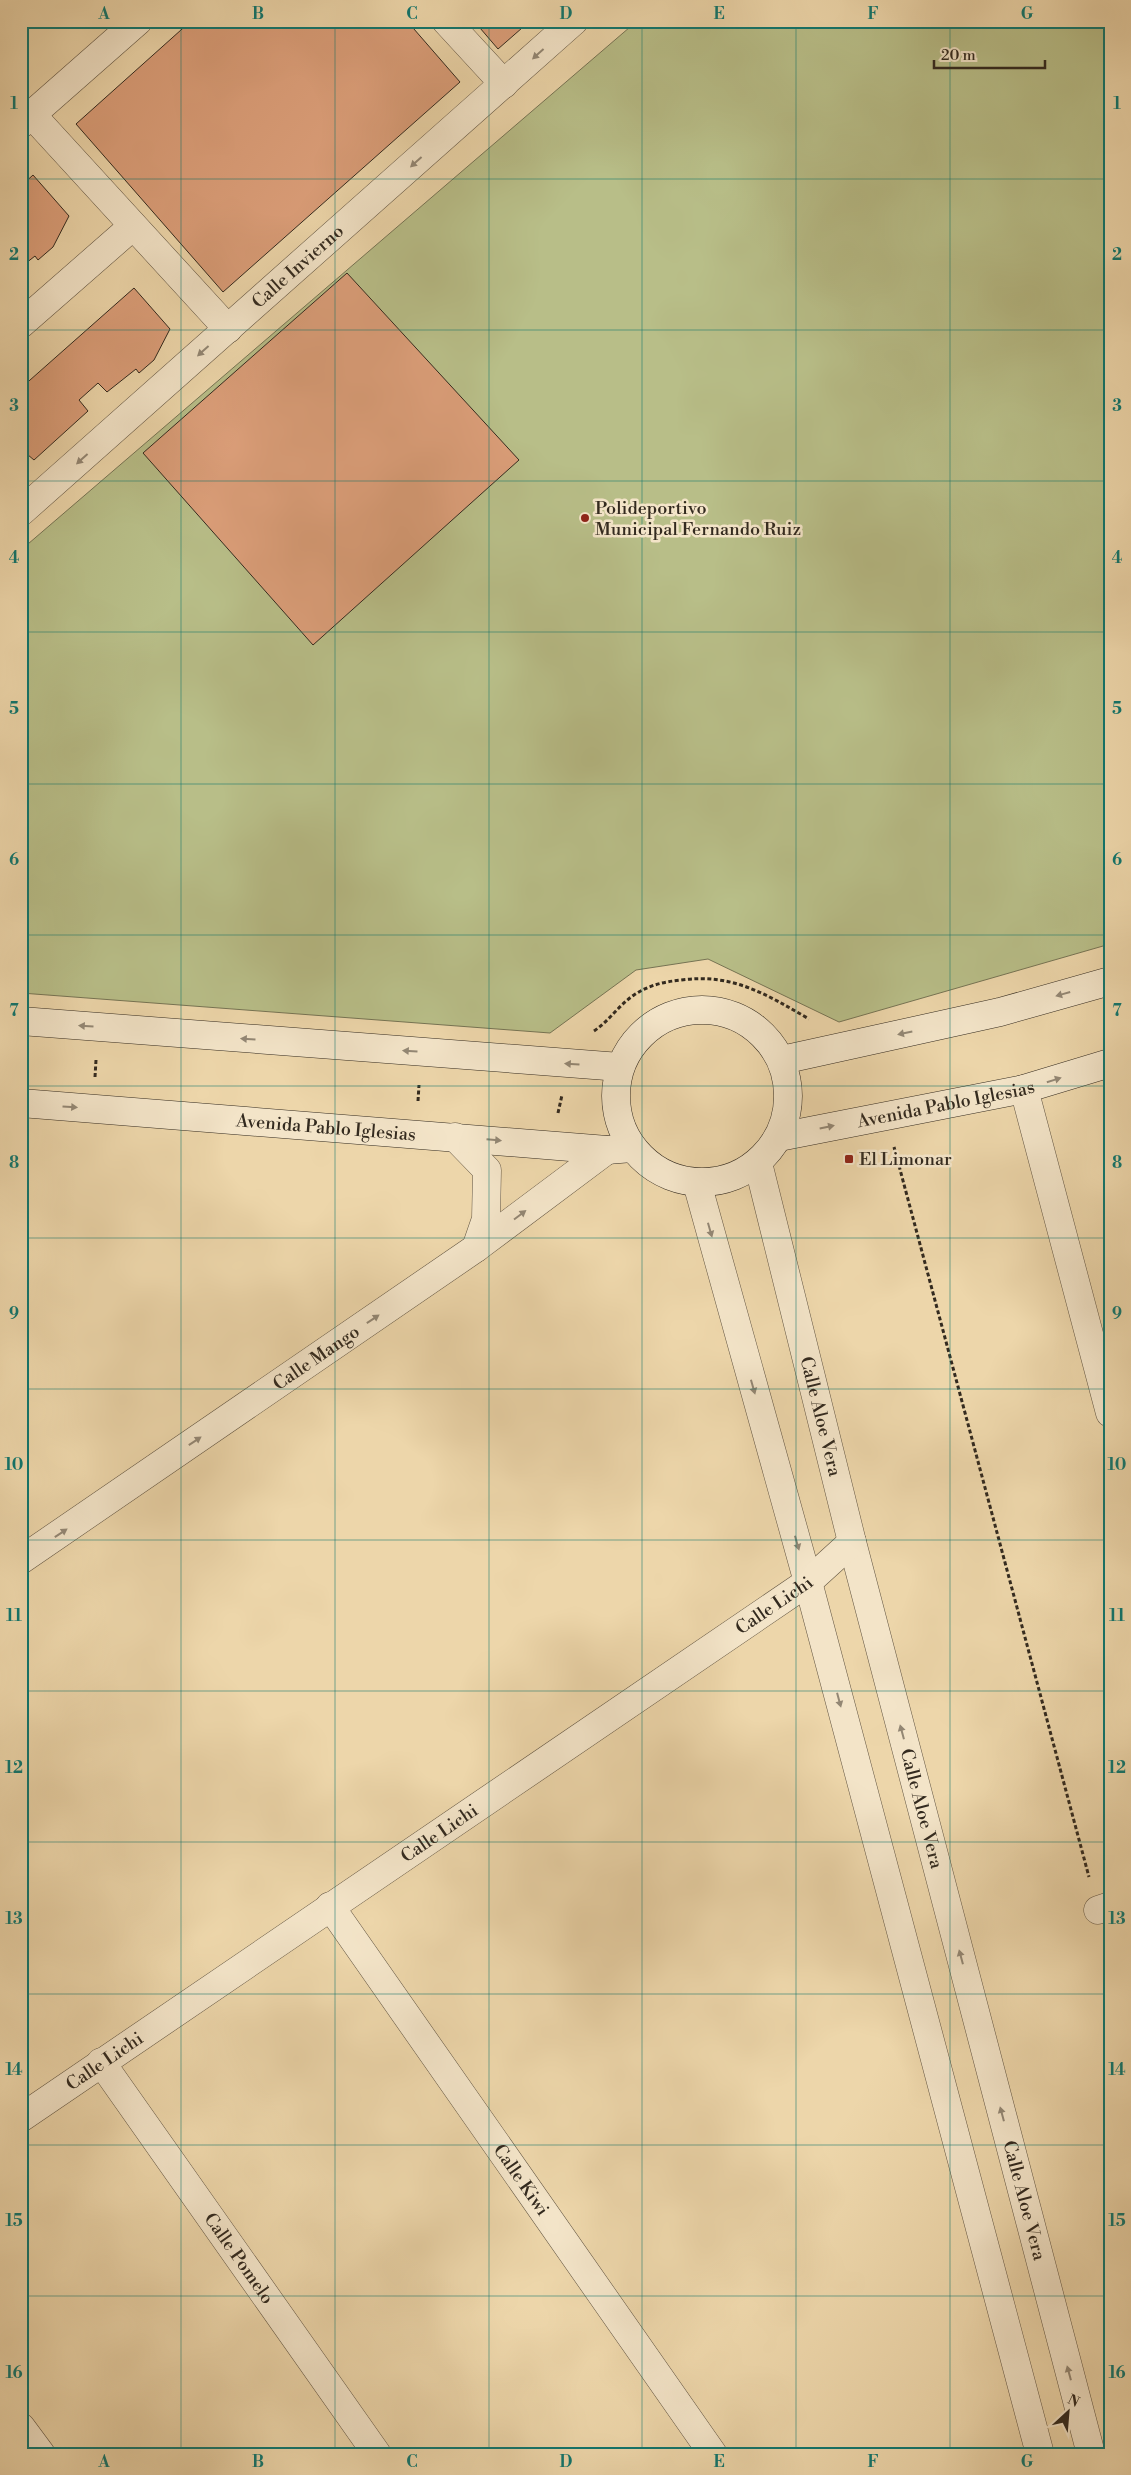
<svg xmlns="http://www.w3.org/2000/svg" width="1131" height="2475" font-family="'Libre Bodoni',serif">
  <rect width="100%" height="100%" fill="#edd6aa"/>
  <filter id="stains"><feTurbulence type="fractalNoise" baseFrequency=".004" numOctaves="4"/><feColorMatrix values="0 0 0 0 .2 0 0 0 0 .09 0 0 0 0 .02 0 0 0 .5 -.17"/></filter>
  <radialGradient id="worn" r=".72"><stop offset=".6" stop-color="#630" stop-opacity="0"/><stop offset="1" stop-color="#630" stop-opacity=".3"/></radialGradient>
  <path fill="#b8be88" stroke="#767454" d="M 637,21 L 1110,21 L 1110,944 L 839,1022 L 708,959 L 636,970 L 550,1033 L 21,993 L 21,550 Z"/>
  <g fill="#db9e79" stroke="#332a1f">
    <path d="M 191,21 L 407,21 L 460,82 L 223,292 L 76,124 Z"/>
    <path d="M 474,21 L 530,21 L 498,49 Z"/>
    <path d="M 33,175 L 69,216 L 53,247 L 38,260 L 35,256 L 21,267 L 21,186 Z"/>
    <path d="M 347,273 L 519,460 L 313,645 L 143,453 Z"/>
    <path d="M 134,288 L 170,329 L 154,360 L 139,373 L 136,369 L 107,392 L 98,383 L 79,400 L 88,411 L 34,460 L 21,449 L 21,388 Z"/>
  </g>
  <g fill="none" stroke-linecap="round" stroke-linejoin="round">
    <g stroke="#625542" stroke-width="29">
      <g id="street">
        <path d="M 446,21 L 504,84"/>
        <path d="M 32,115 L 228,329"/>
        <path d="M 21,124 L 138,21"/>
        <path d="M 21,324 L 133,226"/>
        <path id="s1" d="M 21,512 L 574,21"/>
        <path d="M 1024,1089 L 1110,1413"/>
        <path d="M 455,1137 L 487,1170 L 486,1219 L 476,1248"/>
        <path id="s2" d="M 758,1163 L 852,1542 L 1091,2454"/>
        <path d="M 697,1183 L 808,1582 L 1040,2454"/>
        <path id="s3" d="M 21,1560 L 476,1248 L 607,1150"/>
        <path id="s4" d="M 330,1906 L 713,2454"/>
        <path d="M 1098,1910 L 1110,1906"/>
        <path id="s5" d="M 101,2062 L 377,2454"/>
        <path id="s6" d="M 21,2118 L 808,1582 L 852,1542"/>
        <path d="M 21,2427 L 41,2454"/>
      </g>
    </g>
    <g stroke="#332a1f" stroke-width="29">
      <g id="secondary">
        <circle cx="702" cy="1096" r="86"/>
        <path d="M 21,1021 L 620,1067"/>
        <path d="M 782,1060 L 1000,1012 L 1110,981"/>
        <path id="s7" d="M 21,1103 L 607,1150 L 632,1148"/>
        <path id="s8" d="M 779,1137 L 1024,1089 L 1110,1063"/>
      </g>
    </g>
    <g stroke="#332a1f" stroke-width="3" stroke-dasharray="4 2.5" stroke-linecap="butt">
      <path d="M 594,1031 C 609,1021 619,1005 634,995 C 649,985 663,982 681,980 C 732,973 766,994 809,1019"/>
      <path d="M 95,1077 L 96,1060"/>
      <path d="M 418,1101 L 419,1085"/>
      <path d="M 558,1113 L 562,1095"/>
      <path d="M 894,1147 L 1089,1877"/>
      <path d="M 1106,1941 L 1110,1955"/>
    </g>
    <use href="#street" stroke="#f3e4c8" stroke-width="28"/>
    <use href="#secondary" stroke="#f3e4c8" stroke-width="28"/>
  </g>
  <defs><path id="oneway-solid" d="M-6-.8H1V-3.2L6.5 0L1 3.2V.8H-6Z" transform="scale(1.25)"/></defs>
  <g fill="#938774">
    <use href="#oneway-solid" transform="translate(538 54) rotate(138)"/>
    <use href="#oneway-solid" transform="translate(416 162) rotate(138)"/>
    <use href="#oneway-solid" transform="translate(203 351) rotate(138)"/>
    <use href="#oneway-solid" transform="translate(82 459) rotate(138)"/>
    <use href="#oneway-solid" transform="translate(1063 994) rotate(164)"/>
    <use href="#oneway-solid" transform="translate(86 1026) rotate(-176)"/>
    <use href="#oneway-solid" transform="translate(905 1033) rotate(168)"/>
    <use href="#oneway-solid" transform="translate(248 1039) rotate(-176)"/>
    <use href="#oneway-solid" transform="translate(410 1051) rotate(-176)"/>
    <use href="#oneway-solid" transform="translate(572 1064) rotate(-176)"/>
    <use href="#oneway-solid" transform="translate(1054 1080) rotate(-17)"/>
    <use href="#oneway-solid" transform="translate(70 1107) rotate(4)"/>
    <use href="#oneway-solid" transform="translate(827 1127) rotate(-12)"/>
    <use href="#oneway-solid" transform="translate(494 1140) rotate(5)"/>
    <use href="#oneway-solid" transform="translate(520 1215) rotate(-37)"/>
    <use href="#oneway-solid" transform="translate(710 1230) rotate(74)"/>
    <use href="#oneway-solid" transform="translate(373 1319) rotate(-34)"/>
    <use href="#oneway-solid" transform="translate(753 1387) rotate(74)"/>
    <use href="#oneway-solid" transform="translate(195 1441) rotate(-34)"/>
    <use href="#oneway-solid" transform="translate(61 1533) rotate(-34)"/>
    <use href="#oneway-solid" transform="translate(797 1543) rotate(74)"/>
    <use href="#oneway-solid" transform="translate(839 1700) rotate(75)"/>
    <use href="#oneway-solid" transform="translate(902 1732) rotate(-105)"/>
    <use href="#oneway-solid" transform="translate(961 1957) rotate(-105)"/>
    <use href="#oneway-solid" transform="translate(1002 2114) rotate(-105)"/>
    <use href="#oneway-solid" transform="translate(1069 2373) rotate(-105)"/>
  </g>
  <path fill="none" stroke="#0f766e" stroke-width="1" stroke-opacity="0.55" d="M 181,21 L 181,2454M 335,21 L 335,2454M 489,21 L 489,2454M 642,21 L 642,2454M 796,21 L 796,2454M 950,21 L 950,2454M 21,179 L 1110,179M 21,330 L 1110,330M 21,481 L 1110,481M 21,632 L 1110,632M 21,784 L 1110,784M 21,935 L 1110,935M 21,1086 L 1110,1086M 21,1238 L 1110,1238M 21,1389 L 1110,1389M 21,1540 L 1110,1540M 21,1691 L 1110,1691M 21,1842 L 1110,1842M 21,1994 L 1110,1994M 21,2145 L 1110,2145M 21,2296 L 1110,2296"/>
  <g fill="#8f2418" stroke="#f3e4c8" stroke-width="2">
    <circle cx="585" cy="518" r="5"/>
    <rect x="844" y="1154" width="10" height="10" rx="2.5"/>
  </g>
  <g text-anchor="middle" stroke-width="5" stroke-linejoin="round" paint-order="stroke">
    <g font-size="18" fill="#332a1f" stroke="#f3e4c8">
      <text dy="6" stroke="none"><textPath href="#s1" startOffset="370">Calle Invierno</textPath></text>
      <text dy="6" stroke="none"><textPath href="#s8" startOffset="170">Avenida Pablo Iglesias</textPath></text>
      <text dy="6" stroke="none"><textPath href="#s7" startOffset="306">Avenida Pablo Iglesias</textPath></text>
      <text dy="6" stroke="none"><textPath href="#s3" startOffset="358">Calle Mango</textPath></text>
      <text dy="6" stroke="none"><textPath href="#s2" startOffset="261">Calle Aloe Vera</textPath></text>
      <text dy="6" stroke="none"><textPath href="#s6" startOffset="911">Calle Lichi</textPath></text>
      <text dy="6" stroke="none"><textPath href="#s2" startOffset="666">Calle Aloe Vera</textPath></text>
      <text dy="6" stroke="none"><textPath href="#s6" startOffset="506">Calle Lichi</textPath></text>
      <text dy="6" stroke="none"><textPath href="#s6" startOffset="101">Calle Lichi</textPath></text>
      <text dy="6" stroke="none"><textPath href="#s4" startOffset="334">Calle Kiwi</textPath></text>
      <text dy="6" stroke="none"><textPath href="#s2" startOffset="1071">Calle Aloe Vera</textPath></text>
      <text dy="6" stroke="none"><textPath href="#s5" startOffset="240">Calle Pomelo</textPath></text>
    </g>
    <g font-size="18" fill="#332a1f" stroke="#f3e4c8" text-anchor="start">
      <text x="595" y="514">Polideportivo<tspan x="595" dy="21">Municipal Fernando Ruiz</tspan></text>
      <text x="859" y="1165">El Limonar</text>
    </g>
  </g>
  <rect width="1131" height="2475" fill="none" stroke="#edd6aa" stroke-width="55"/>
  <g transform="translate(1068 2412) rotate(26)" stroke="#f3e4c8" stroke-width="4" paint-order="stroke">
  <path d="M0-4L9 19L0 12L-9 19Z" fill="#332a1f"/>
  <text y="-8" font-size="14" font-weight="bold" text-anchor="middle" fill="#332a1f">N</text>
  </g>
  <path d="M934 60v8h111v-8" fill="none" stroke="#332a1f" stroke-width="2.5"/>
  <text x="941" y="60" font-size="15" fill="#332a1f" stroke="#f3e4c8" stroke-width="4" paint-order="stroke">20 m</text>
  <rect x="28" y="28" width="1076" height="2420" fill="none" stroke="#0f766e" stroke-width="2"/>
  <g font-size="16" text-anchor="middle" font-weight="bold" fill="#0f766e">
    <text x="104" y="19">A</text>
    <text x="258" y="19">B</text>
    <text x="412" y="19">C</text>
    <text x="566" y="19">D</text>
    <text x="719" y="19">E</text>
    <text x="873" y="19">F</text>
    <text x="1027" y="19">G</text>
    <text x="14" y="109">1</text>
    <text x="1117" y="109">1</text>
    <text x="14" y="260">2</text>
    <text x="1117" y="260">2</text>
    <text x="14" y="411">3</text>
    <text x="1117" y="411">3</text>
    <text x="14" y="563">4</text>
    <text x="1117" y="563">4</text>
    <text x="14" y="714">5</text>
    <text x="1117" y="714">5</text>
    <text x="14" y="865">6</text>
    <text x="1117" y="865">6</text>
    <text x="14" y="1016">7</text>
    <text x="1117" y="1016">7</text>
    <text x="14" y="1168">8</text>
    <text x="1117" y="1168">8</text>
    <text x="14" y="1319">9</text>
    <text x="1117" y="1319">9</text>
    <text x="14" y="1470">10</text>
    <text x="1117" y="1470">10</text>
    <text x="14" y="1621">11</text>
    <text x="1117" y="1621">11</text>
    <text x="14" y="1773">12</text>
    <text x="1117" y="1773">12</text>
    <text x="14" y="1924">13</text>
    <text x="1117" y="1924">13</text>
    <text x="14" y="2075">14</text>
    <text x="1117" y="2075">14</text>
    <text x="14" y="2226">15</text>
    <text x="1117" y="2226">15</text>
    <text x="14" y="2378">16</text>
    <text x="1117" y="2378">16</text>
    <text x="104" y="2467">A</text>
    <text x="258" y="2467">B</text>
    <text x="412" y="2467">C</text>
    <text x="566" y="2467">D</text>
    <text x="719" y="2467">E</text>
    <text x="873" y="2467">F</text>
    <text x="1027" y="2467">G</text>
  </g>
  <rect width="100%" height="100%" filter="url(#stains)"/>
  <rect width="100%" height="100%" fill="url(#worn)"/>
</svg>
